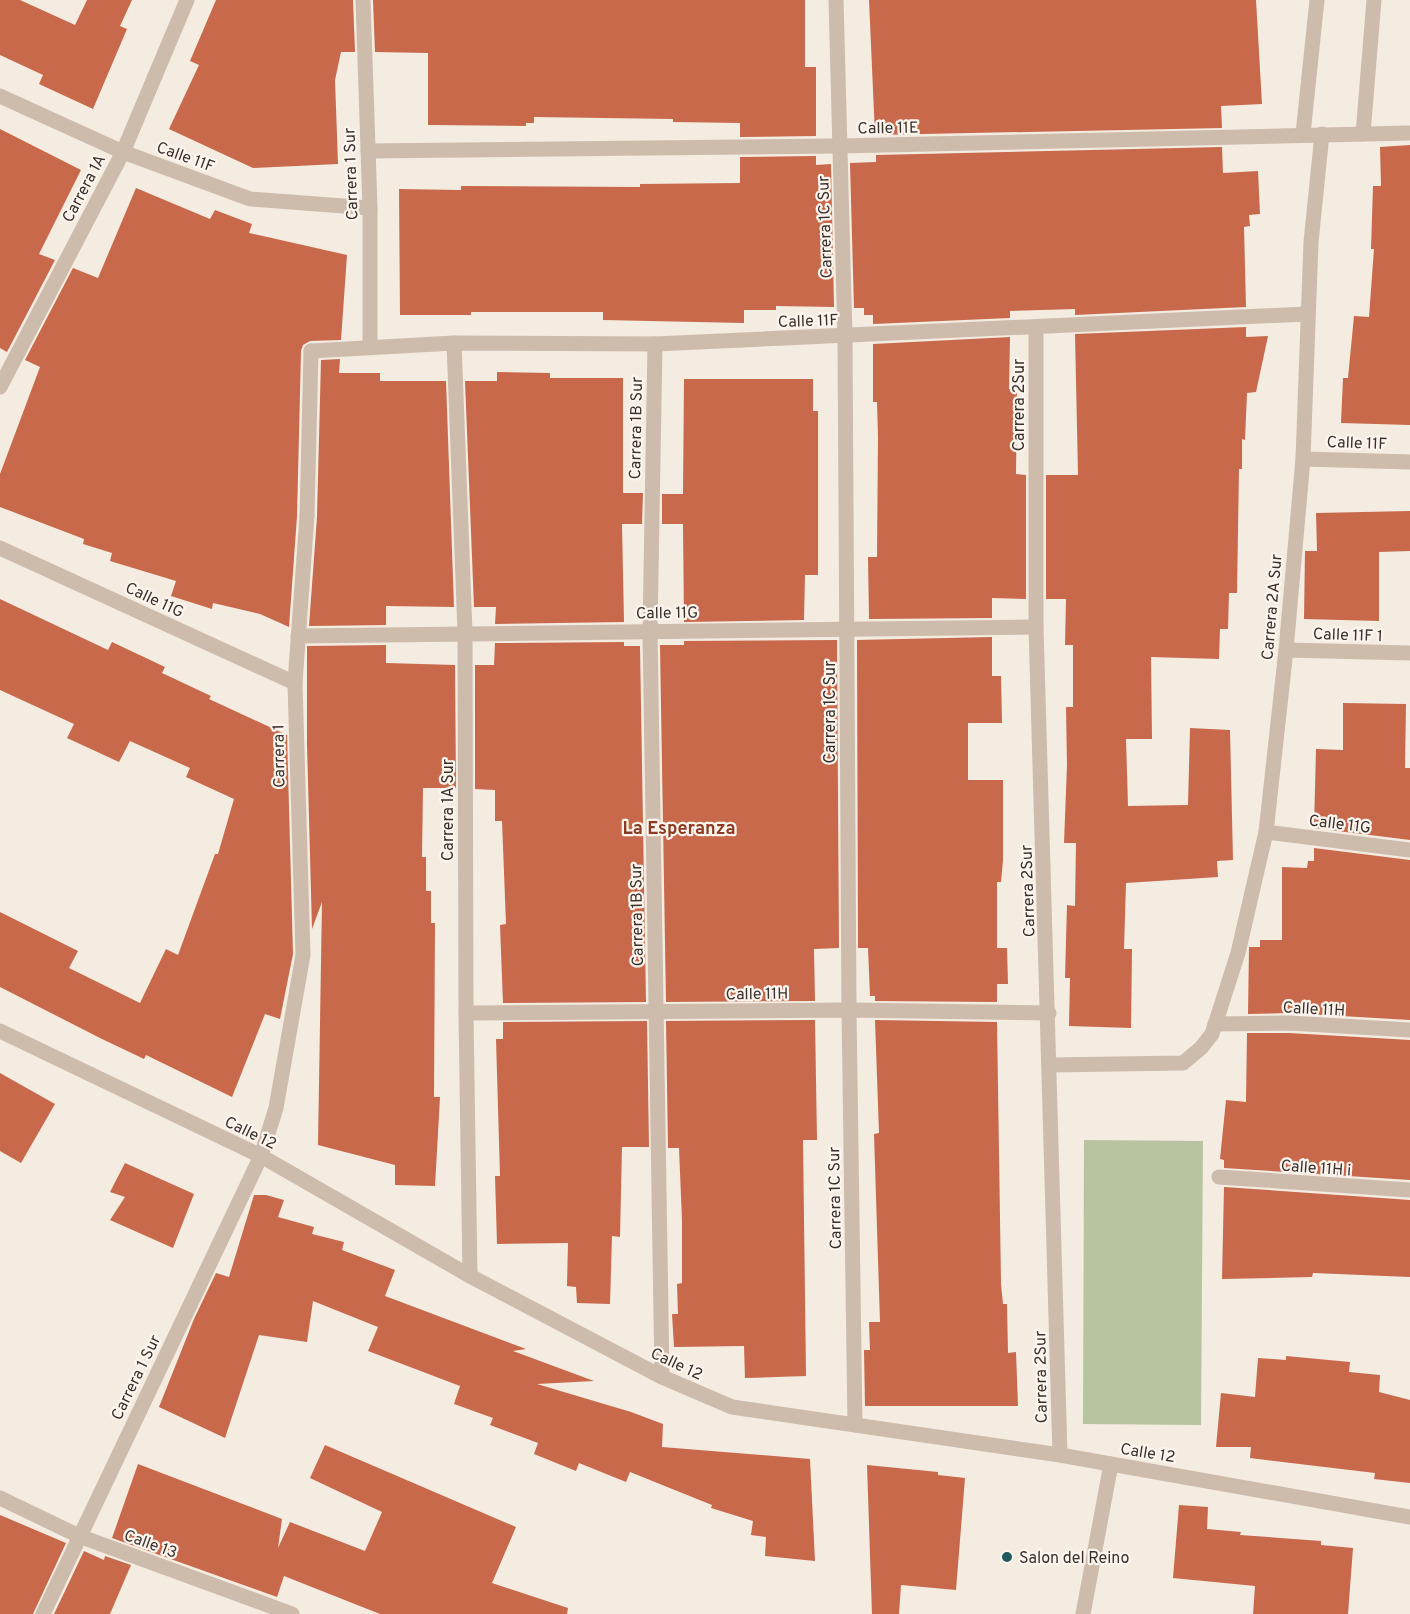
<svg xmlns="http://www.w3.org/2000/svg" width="1410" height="1614" font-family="Overpass,sans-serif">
  <rect width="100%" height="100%" fill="#f4ebe1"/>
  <path fill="#b8c4a0" d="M 1084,1140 L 1203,1141 L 1201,1425 L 1083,1424 Z"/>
  <g fill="#c8694b">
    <path d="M 0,0 L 20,0 L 75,25 L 87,0 L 132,0 L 120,26 L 127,29 L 93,109 L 39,84 L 43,75 L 0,55 Z"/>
    <path d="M 216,0 L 353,0 L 355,52 L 341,52 L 335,80 L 338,164 L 253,168 L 169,129 L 199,65 L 190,61 Z"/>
    <path d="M 373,0 L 805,0 L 805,67 L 816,67 L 816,136 L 740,137 L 740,123 L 673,122 L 673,119 L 534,117 L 534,123 L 526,123 L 526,126 L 428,125 L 428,53 L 375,52 Z"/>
    <path d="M 869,0 L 1256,0 L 1262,104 L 1221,106 L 1222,128 L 875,135 Z"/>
    <path d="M 0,129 L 81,170 L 39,254 L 55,260 L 7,352 L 0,348 Z"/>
    <path d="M 1410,145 L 1410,425 L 1341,423 L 1343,378 L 1348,378 L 1354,316 L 1369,317 L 1374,249 L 1371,249 L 1373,186 L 1381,186 L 1380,147 Z"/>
    <path d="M 1222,147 L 1223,173 L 1258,171 L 1260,214 L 1249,215 L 1250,226 L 1244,227 L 1246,307 L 1075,315 L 1075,309 L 1010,311 L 1010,318 L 873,324 L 873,315 L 864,315 L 864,308 L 854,308 L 850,163 L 876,162 L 876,155 Z"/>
    <path d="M 816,156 L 816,165 L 831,164 L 834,307 L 776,306 L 776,310 L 744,310 L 744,323 L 603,320 L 603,312 L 471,312 L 471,315 L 400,315 L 399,189 L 461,190 L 461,186 L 466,186 L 640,187 L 640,184 L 740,183 L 740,157 Z"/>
    <path d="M 136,188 L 210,219 L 215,210 L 252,224 L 249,233 L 347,255 L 341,340 L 310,341 L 303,345 L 301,351 L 297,516 L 289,627 L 260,614 L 213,603 L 212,609 L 171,596 L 176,581 L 110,561 L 112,553 L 83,544 L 84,539 L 0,507 L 0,474 L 40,367 L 25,360 L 73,268 L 98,278 Z"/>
    <path d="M 1246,327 L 1246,337 L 1268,336 L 1256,392 L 1247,393 L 1245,440 L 1242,439 L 1242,469 L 1239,469 L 1237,593 L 1229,593 L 1228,629 L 1220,629 L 1219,659 L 1151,657 L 1152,739 L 1126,739 L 1128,806 L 1188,805 L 1190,728 L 1230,730 L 1233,860 L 1217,861 L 1218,877 L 1126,883 L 1124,949 L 1132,949 L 1131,1028 L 1069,1026 L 1070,978 L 1065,978 L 1066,941 L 1067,905 L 1075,906 L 1076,843 L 1064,843 L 1067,765 L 1066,707 L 1073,707 L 1073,645 L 1065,645 L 1066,599 L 1046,599 L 1046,475 L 1078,475 L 1075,334 Z"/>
    <path d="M 1010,337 L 1009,389 L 1017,389 L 1016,474 L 1026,475 L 1026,599 L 992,598 L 992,618 L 869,619 L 868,557 L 877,557 L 878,437 L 877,402 L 873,402 L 873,344 Z"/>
    <path d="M 340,359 L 339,373 L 380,373 L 380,381 L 446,381 L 454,607 L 386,606 L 386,625 L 309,626 L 317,517 L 321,360 Z"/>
    <path d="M 497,372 L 550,373 L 550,378 L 623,378 L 623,493 L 643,493 L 642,524 L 622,524 L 624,622 L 495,624 L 496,607 L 474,607 L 465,381 L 497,381 Z"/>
    <path d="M 684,379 L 813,379 L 813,411 L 818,411 L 818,575 L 805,575 L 804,620 L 684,622 L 683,524 L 662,524 L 662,494 L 683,494 Z"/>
    <path d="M 1410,511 L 1410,551 L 1379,552 L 1379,621 L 1304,619 L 1305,551 L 1317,551 L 1316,513 Z"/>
    <path d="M 0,599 L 108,650 L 112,642 L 165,667 L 162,673 L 211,696 L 209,699 L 287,735 L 293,954 L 280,1019 L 265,1014 L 232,1097 L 146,1055 L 144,1059 L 100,1038 L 0,987 L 0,912 L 78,951 L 69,968 L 140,1003 L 166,949 L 178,955 L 215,854 L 218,854 L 234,799 L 186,777 L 190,768 L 130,741 L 119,762 L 67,738 L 74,724 L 0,690 Z"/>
    <path d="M 992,637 L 992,676 L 1001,676 L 1002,723 L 968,723 L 968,780 L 1003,780 L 1003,860 L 1001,882 L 997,882 L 997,948 L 1007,948 L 1008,984 L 997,984 L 997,1002 L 875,1001 L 875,996 L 870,996 L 868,948 L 858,948 L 857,640 Z"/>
    <path d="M 837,640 L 839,948 L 814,949 L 815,1001 L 666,1002 L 660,645 L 684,645 L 684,641 Z"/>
    <path d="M 624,642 L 624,646 L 640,646 L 646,1002 L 503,1003 L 500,925 L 506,924 L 502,821 L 495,821 L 495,790 L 475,789 L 475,665 L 494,665 L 495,643 Z"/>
    <path d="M 386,645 L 386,663 L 455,665 L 456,788 L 423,788 L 422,857 L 426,857 L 426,891 L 431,891 L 431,923 L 435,923 L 434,1097 L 440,1097 L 435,1186 L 395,1185 L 395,1165 L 318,1145 L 322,902 L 312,929 L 307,744 L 307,646 Z"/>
    <path d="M 1343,703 L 1406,704 L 1405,768 L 1410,768 L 1410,840 L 1314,828 L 1316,749 L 1343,750 Z"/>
    <path d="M 1314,848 L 1410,860 L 1410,1020 L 1290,1013 L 1248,1014 L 1249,947 L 1260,947 L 1260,940 L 1282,940 L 1282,867 L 1307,868 L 1308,861 L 1314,861 Z"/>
    <path d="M 815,1020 L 817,1140 L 803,1140 L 806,1376 L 745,1378 L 744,1346 L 674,1347 L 672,1314 L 678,1314 L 677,1284 L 682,1283 L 682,1221 L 679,1148 L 668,1148 L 666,1021 Z"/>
    <path d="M 875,1020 L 997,1022 L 1001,1284 L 1003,1304 L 1007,1304 L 1008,1353 L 1016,1352 L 1018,1406 L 865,1406 L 864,1350 L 870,1350 L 869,1322 L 880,1322 L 874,1134 L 879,1133 Z"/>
    <path d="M 647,1021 L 649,1147 L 622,1147 L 620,1237 L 612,1236 L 610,1304 L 577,1303 L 576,1287 L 567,1286 L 568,1243 L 497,1244 L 495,1176 L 500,1176 L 496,1039 L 503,1039 L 503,1022 Z"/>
    <path d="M 1247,1033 L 1289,1033 L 1410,1040 L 1410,1180 L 1224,1168 L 1224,1160 L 1220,1159 L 1226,1100 L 1246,1102 Z"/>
    <path d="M 0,1073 L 55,1104 L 21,1163 L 0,1151 Z"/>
    <path d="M 125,1163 L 194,1194 L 173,1248 L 110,1220 L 125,1197 L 110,1192 Z"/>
    <path d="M 1224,1187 L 1410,1200 L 1410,1277 L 1313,1273 L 1312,1277 L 1222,1279 Z"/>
    <path d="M 254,1195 L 266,1195 L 284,1200 L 278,1217 L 314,1227 L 312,1234 L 344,1242 L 342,1250 L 395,1270 L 385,1296 L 526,1349 L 513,1351 L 594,1381 L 537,1384 L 631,1412 L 663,1424 L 662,1447 L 810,1459 L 815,1561 L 765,1556 L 766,1537 L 751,1535 L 753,1521 L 711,1508 L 712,1505 L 630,1472 L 626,1482 L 579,1463 L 576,1471 L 534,1454 L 538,1443 L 490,1425 L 493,1418 L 454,1404 L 460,1386 L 368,1351 L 378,1327 L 313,1301 L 307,1342 L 259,1335 L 225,1438 L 159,1407 L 194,1319 L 216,1273 L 229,1277 Z"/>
    <path d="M 1286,1356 L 1350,1362 L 1349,1372 L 1380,1375 L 1379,1392 L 1410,1400 L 1410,1483 L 1374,1479 L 1375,1473 L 1250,1458 L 1251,1447 L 1216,1447 L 1221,1393 L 1255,1397 L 1258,1358 L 1286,1360 Z"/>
    <path d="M 325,1445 L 516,1527 L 492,1583 L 568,1608 L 567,1614 L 380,1614 L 284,1576 L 277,1597 L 112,1538 L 138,1464 L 282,1519 L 278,1548 L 290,1522 L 365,1551 L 382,1512 L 310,1478 Z"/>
    <path d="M 867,1465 L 938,1472 L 938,1475 L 965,1478 L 956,1590 L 901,1585 L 899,1614 L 872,1614 Z"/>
    <path d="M 1179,1505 L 1208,1507 L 1207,1529 L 1241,1532 L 1240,1535 L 1321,1541 L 1321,1545 L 1353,1548 L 1348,1614 L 1253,1614 L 1255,1586 L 1173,1578 Z"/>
    <path d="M 0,1515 L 66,1543 L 33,1614 L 0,1614 Z"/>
    <path d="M 84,1551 L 104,1560 L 105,1556 L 131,1565 L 110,1614 L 54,1614 Z"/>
  </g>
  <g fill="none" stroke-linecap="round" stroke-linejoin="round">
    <g stroke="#cdbbac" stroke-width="15">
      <path d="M 1303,134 L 1317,0"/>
      <path d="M 1363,134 L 1374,0"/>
      <path d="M 368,151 L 839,146 L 1410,133"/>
      <path d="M 307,516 L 311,351"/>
      <path d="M 466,1013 L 849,1010 L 1049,1013"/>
      <path d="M 1215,1024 L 1289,1023 L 1410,1030"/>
      <path d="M 1219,1177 L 1410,1190"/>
    </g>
    <g stroke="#cdbbac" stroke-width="15">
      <path d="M 363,0 L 370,208 L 370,347"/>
      <path d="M 836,0 L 845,337 L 849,1010 L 855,1425"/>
      <path d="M 0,96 L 123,152 L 250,199 L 370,208"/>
      <path d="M 1036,327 L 1036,627 L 1060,1455"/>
      <path d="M 454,343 L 465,632 L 466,1013 L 470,1276"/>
      <path d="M 655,344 L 650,631 L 662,1377"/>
      <path d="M 311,351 L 454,343 L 655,344 L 1307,314"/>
      <path d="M 0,387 L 123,152 L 187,0"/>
      <path d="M 1303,459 L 1410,462"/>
      <path d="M 0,548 L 295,683"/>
      <path d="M 298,636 L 1036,627"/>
      <path d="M 1286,650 L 1410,653"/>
      <path d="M 1266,832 L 1410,850"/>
      <path d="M 0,1031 L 261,1156 L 470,1276 L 662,1377 L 732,1407 L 1060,1455 L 1410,1517"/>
      <path d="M 1050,1065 L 1183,1063 L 1201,1048 L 1212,1034 L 1238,953 L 1266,832 L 1286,650 L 1303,459 L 1311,242 L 1322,134"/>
      <path d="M 0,1498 L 79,1536 L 292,1614"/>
      <path d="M 43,1614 L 261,1156 L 276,1108 L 303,955 L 295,683 L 307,516"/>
      <path d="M 1083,1614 L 1111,1464"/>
    </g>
  </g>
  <circle fill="#1f5a5e" stroke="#fbf5ee" stroke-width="2" cx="1007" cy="1557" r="6"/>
  <g text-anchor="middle" stroke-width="4.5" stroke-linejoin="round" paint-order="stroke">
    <g font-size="16" fill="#3b302b" stroke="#fbf5ee">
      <text transform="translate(888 127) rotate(-1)" y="6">Calle 11E</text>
      <text transform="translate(186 156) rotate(20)" y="6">Calle 11F</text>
      <text transform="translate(350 174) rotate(-92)" y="6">Carrera 1 Sur</text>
      <text transform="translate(83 188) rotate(-62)" y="6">Carrera 1A</text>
      <text transform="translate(824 227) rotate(-92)" y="6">Carrera 1C Sur</text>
      <text transform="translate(808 320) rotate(-2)" y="6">Calle 11F</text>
      <text transform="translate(1018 405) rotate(-90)" y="6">Carrera 2Sur</text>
      <text transform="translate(635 428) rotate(-89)" y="6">Carrera 1B Sur</text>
      <text transform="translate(1357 442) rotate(2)" y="6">Calle 11F</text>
      <text transform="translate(155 599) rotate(25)" y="6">Calle 11G</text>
      <text transform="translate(1271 607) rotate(-85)" y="6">Carrera 2A Sur</text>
      <text transform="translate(667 612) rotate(-1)" y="6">Calle 11G</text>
      <text transform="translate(1348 634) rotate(2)" y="6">Calle 11F 1</text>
      <text transform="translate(829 712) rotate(-90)" y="6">Carrera 1C Sur</text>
      <text transform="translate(278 756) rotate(-91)" y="6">Carrera 1</text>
      <text transform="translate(447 810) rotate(-90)" y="6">Carrera 1A Sur</text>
      <text transform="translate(1340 823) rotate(7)" y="6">Calle 11G</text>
      <text transform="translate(1027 891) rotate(-92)" y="6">Carrera 2Sur</text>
      <text transform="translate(636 915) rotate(-91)" y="6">Carrera 1B Sur</text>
      <text transform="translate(757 993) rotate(-1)" y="6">Calle 11H</text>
      <text transform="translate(1314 1008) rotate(3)" y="6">Calle 11H</text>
      <text transform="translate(251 1132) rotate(26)" y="6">Calle 12</text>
      <text transform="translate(1316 1167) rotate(4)" y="6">Calle 11H i</text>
      <text transform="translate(834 1198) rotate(-91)" y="6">Carrera 1C Sur</text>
      <text transform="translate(677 1363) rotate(25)" y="6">Calle 12</text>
      <text transform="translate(135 1377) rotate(-64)" y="6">Carrera 1 Sur</text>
      <text transform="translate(1040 1377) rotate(-91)" y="6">Carrera 2Sur</text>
      <text transform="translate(1148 1452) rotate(9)" y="6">Calle 12</text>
      <text transform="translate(151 1543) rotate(20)" y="6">Calle 13</text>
    </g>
    <g font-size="16" fill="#3b302b" stroke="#fbf5ee" text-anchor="start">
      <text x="1019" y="1563">Salon del Reino</text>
    </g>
    <g font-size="18" font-weight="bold" fill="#8c3b22" stroke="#fbf5ee">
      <text x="679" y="834">La Esperanza</text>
    </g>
  </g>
</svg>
